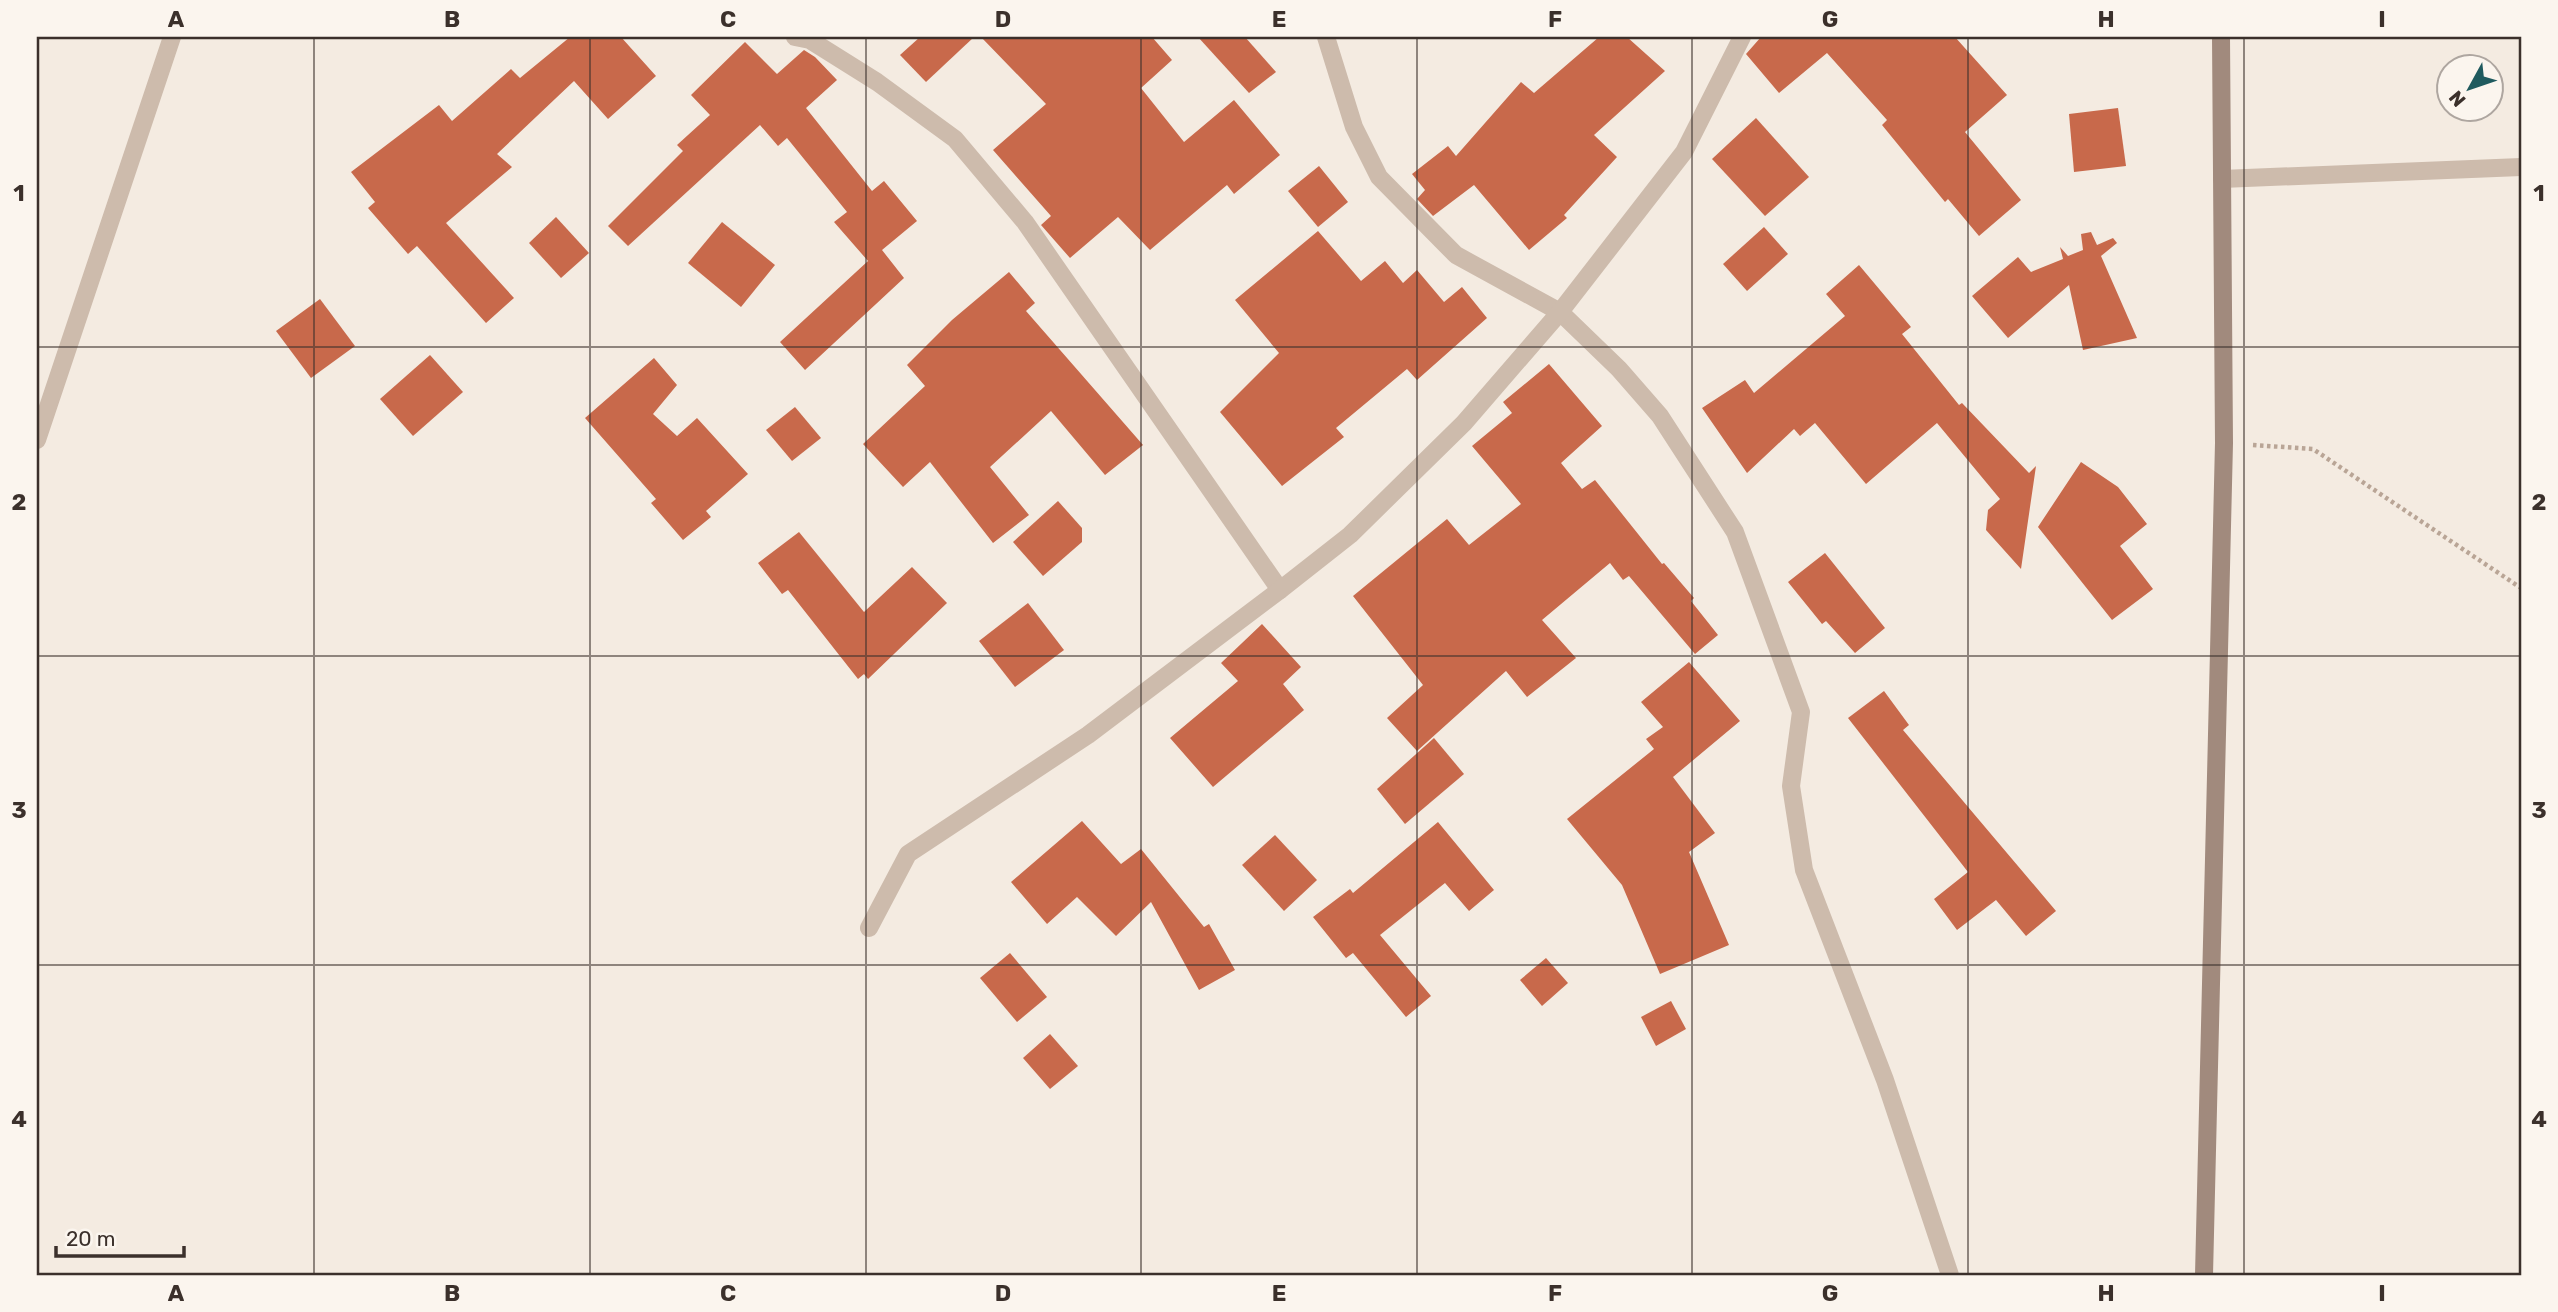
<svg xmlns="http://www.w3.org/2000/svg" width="2558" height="1312" font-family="Rubik,sans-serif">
  <rect width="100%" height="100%" fill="#f4ebe1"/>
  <g fill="#c8694b">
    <path d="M 570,37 L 621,37 L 656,76 L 608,119 L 574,81 L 497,154 L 512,167 L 446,223 L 514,298 L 486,323 L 417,246 L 408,254 L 368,208 L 375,202 L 351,172 L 439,105 L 452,121 L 511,69 L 520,78 Z"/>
    <path d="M 920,37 L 974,37 L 926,82 L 900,55 Z"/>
    <path d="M 981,37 L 1152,37 L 1172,60 L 1141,88 L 1184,142 L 1234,100 L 1280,155 L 1234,194 L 1227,185 L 1150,250 L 1118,217 L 1070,258 L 1041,225 L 1051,216 L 993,150 L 1046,104 Z"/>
    <path d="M 1198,37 L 1245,37 L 1276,72 L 1249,93 Z"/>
    <path d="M 1599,37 L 1627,37 L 1665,71 L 1594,135 L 1617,157 L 1564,215 L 1567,218 L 1529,250 L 1474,185 L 1433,216 L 1417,199 L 1425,190 L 1412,174 L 1448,146 L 1456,156 L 1521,82 L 1534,93 Z"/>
    <path d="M 1761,37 L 1955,37 L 2007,95 L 1965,132 L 2021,200 L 1979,236 L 1948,199 L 1945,202 L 1882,125 L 1887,120 L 1827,53 L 1779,93 L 1746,54 Z"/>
    <path d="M 745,42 L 777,74 L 804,50 L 815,57 L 837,80 L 806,108 L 872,191 L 884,181 L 917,221 L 882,250 L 904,278 L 805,370 L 780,342 L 868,261 L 834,222 L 847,212 L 787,138 L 778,146 L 760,125 L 628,246 L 608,226 L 683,151 L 677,145 L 710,115 L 691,95 Z"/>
    <path d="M 2118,108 L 2126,166 L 2074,172 L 2069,114 Z"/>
    <path d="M 1756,118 L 1809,177 L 1765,216 L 1712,159 Z"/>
    <path d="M 1319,166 L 1348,202 L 1318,227 L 1288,191 Z"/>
    <path d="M 556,217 L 589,253 L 561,278 L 529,243 Z"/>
    <path d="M 722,222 L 775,265 L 741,307 L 688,263 Z"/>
    <path d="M 1764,227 L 1788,254 L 1747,291 L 1723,264 Z"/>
    <path d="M 1318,231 L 1361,281 L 1385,261 L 1403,283 L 1417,270 L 1444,302 L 1462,287 L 1487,318 L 1417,380 L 1407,369 L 1336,428 L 1344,437 L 1282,486 L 1220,412 L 1279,353 L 1235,300 Z"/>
    <path d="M 2091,232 L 2097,245 L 2113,238 L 2117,243 L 2101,256 L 2137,338 L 2083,350 L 2069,285 L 2008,338 L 1972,296 L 2018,257 L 2031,272 L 2063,259 L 2060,247 L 2068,256 L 2083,250 L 2081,234 Z"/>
    <path d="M 1859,265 L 1911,327 L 1902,334 L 1959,405 L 1962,403 L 2029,473 L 2036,466 L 2021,569 L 1986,530 L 1988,510 L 2000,499 L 1937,423 L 1866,484 L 1815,423 L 1800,436 L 1794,429 L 1747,473 L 1702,408 L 1745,380 L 1754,393 L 1845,316 L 1826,294 Z"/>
    <path d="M 1009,272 L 1035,303 L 1026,311 L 1143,445 L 1105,475 L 1051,411 L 990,467 L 1029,515 L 993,543 L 930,462 L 903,487 L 863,444 L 925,386 L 907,365 L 952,320 Z"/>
    <path d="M 320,299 L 355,346 L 311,378 L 276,331 Z"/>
    <path d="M 430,355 L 463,392 L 413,436 L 380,399 Z"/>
    <path d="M 654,358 L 677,385 L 653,414 L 677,436 L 697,418 L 748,474 L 706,511 L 711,517 L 683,540 L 651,503 L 656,499 L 585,418 Z"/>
    <path d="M 1549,364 L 1602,426 L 1561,463 L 1582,489 L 1595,480 L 1662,564 L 1664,563 L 1694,598 L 1691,601 L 1718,635 L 1695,654 L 1629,576 L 1623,580 L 1610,563 L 1542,620 L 1576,658 L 1527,697 L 1506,671 L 1417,751 L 1387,718 L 1423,685 L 1353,596 L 1447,519 L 1469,545 L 1521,504 L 1472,446 L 1512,413 L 1503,402 Z"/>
    <path d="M 795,407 L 821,438 L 792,461 L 766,430 Z"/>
    <path d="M 2081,462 L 2118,487 L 2147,524 L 2120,546 L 2153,589 L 2112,620 L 2038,527 Z"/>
    <path d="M 1058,501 L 1082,528 L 1082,542 L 1043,576 L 1013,542 Z"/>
    <path d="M 799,532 L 864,612 L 912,567 L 947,603 L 868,679 L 864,674 L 858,679 L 788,590 L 782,594 L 758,563 Z"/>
    <path d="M 1825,553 L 1885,628 L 1855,653 L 1826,621 L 1822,624 L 1788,582 Z"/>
    <path d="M 1028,603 L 1064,650 L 1015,687 L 979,641 Z"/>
    <path d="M 1262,624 L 1301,667 L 1283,684 L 1304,710 L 1213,787 L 1170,738 L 1238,681 L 1221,663 Z"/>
    <path d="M 1689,662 L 1740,721 L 1673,777 L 1715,833 L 1689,852 L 1729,945 L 1660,974 L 1622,885 L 1567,819 L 1654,749 L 1646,739 L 1663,727 L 1641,702 Z"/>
    <path d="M 1884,691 L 1909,725 L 1903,730 L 2056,911 L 2026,936 L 1996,900 L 1957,930 L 1934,899 L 1968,872 L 1848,718 Z"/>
    <path d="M 1434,738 L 1464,774 L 1405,824 L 1377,789 Z"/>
    <path d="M 1082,821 L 1121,864 L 1141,849 L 1204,927 L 1209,924 L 1235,970 L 1199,990 L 1151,902 L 1116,936 L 1077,897 L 1047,924 L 1011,882 Z"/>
    <path d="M 1438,822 L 1494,890 L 1469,911 L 1445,883 L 1380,935 L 1431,996 L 1406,1017 L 1353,953 L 1346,958 L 1313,917 L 1350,889 L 1353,893 Z"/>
    <path d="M 1275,835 L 1317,880 L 1284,911 L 1242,865 Z"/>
    <path d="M 1010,953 L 1047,997 L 1017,1022 L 980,978 Z"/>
    <path d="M 1546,958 L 1568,983 L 1542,1006 L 1520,980 Z"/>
    <path d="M 1671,1001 L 1686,1029 L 1656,1046 L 1641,1017 Z"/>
    <path d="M 1050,1034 L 1078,1066 L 1050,1089 L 1023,1058 Z"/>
  </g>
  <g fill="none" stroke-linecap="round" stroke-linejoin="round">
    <path stroke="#b9a596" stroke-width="4.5" stroke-dasharray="3.5 3.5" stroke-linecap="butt" d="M 2253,445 L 2313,449 L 2521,588"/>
    <g stroke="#cdbbac" stroke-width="18">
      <path d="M 795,37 L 810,40 L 877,82 L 955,139 L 1025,222 L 1280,590"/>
      <path d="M 1326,37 L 1354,127 L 1379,177 L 1456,255 L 1560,312 L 1619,369 L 1660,416 L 1735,532 L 1801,712 L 1791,786 L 1804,870 L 1885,1080 L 1950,1275"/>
      <path d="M 2222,179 L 2521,167"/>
      <path d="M 37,440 L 172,37"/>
      <path d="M 869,928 L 908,854 L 1088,735 L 1280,590 L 1350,535 L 1464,423 L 1560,312 L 1684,152 L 1742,37"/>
    </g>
    <path stroke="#a18a7d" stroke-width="18" d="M 2204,1275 L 2224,443 L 2221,37"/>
  </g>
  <path fill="none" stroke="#3b302b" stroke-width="2" stroke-opacity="0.55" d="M 314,37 L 314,1275M 590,37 L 590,1275M 866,37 L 866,1275M 1141,37 L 1141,1275M 1417,37 L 1417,1275M 1692,37 L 1692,1275M 1968,37 L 1968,1275M 2244,37 L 2244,1275M 37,347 L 2521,347M 37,656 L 2521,656M 37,965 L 2521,965"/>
  <rect width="2558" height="1312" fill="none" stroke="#fbf5ee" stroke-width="77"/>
  <g transform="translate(2470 88) rotate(230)"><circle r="33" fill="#fbf5ee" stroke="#aea6a0" stroke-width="2"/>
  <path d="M0-5L12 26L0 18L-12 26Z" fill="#1f5a5e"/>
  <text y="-10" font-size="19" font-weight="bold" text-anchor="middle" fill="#3b302b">N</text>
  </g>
  <path d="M56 1246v10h128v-10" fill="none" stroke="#3b302b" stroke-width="3.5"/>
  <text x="66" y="1246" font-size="21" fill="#3b302b" stroke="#fbf5ee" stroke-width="5" paint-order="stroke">20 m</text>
  <rect x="38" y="38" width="2482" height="1236" fill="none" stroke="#3b302b" stroke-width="2.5"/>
  <g font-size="23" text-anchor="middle" font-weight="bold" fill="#3b302b">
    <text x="176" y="27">A</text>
    <text x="452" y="27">B</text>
    <text x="728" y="27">C</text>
    <text x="1003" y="27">D</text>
    <text x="1279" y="27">E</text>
    <text x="1555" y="27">F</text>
    <text x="1830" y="27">G</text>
    <text x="2106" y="27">H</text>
    <text x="2382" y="27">I</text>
    <text x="19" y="201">1</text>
    <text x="2539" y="201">1</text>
    <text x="19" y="510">2</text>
    <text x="2539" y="510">2</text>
    <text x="19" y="818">3</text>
    <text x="2539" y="818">3</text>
    <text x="19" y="1127">4</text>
    <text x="2539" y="1127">4</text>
    <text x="176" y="1301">A</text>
    <text x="452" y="1301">B</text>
    <text x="728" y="1301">C</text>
    <text x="1003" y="1301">D</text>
    <text x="1279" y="1301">E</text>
    <text x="1555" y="1301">F</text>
    <text x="1830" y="1301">G</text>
    <text x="2106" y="1301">H</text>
    <text x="2382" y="1301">I</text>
  </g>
</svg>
